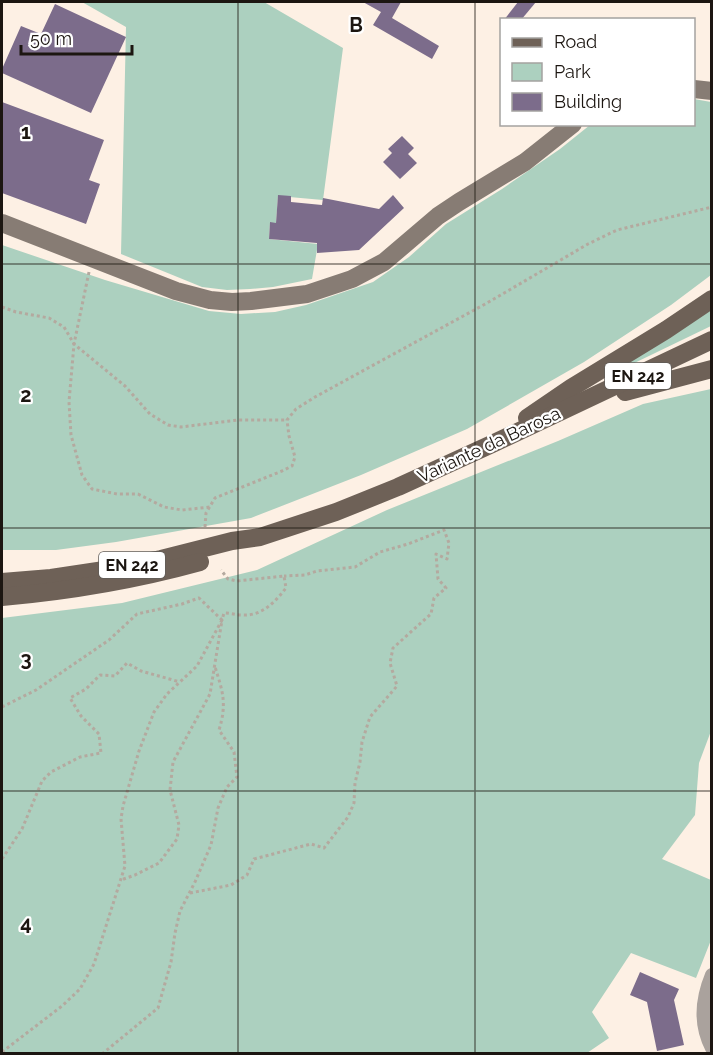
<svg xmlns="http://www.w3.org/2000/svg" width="713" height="1055" font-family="Raleway,sans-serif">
  <rect width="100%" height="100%" fill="#fdf0e4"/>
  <g fill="#acd0bf">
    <path d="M 82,2 L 264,2 L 343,48 L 323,200 L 278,196 L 276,223 L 270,223 L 269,239 L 318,244 L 312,279 L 273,287 L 250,289 L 227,290 L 202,287 L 121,254 L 126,27 Z"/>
    <path d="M 694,99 L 711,102 L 711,275 L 671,305 L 584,362 L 467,429 L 361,475 L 251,518 L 116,542 L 56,550 L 2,550 L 2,245 L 105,280 L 209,311 L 241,314 L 275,312 L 306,305 L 373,282 L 409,257 L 446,224 L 502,189 L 560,149 L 590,125 L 694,124 Z"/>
    <path d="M 711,306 L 711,326 L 622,369 L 619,366 Z"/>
    <path d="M 711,389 L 711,731 L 699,763 L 695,815 L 662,859 L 711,880 L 711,940 L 696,978 L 631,953 L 592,1012 L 609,1038 L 587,1053 L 2,1053 L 2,618 L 122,603 L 257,570 L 387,510 L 558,441 L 643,404 Z"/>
  </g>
  <g fill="#7c6c8b">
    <path d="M 363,2 L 401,2 L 392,18 L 439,46 L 432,59 L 373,25 L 381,12 Z"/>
    <path d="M 518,2 L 536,2 L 521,20 L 504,20 Z"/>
    <path d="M 55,4 L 126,37 L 91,113 L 2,73 L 2,69 L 21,26 L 41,34 Z"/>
    <path d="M 2,102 L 104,140 L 89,180 L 100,184 L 86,224 L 2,193 Z"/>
    <path d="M 402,136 L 414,148 L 408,154 L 417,163 L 400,179 L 383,162 L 392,153 L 388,149 Z"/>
    <path d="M 278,195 L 291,196 L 291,202 L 322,205 L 323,198 L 379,209 L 393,195 L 404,208 L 359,250 L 317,253 L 317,243 L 269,239 L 270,222 L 276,223 Z"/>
    <path d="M 640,972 L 679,989 L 674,1000 L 684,1045 L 657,1051 L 647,1002 L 630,995 Z"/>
  </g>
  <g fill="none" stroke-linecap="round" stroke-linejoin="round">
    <g stroke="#b4a99f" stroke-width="3" stroke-dasharray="3 3" stroke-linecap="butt">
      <path d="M 89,272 L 74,344 L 125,386 L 150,414 L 168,425 L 181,427 L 238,420 L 287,420"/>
      <path d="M 2,307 L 16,312 L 49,318 L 64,327 L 74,344 L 69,402 L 71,435 L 82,475 L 92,489 L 117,494 L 138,494 L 164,507 L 182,510 L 210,507"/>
      <path d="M 205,527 L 206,513 L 215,498 L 282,471 L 292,466 L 295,457 L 289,436 L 287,420 L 296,409 L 315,397 L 487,303 L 588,244 L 617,230 L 712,207"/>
      <path d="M 2,707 L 36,690 L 71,666 L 109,640 L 137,614 L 182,604 L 199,598 L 222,620 L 210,694 L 173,762 L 170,790 L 179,825 L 177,839 L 159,863 L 135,875 L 121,880"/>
      <path d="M 2,859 L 22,829 L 42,781 L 51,772 L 80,757 L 101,753 L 99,734 L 81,716 L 70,698 L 86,689 L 100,675 L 115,676 L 127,663 L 141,671 L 180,682"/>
      <path d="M 190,893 L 231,885 L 247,875 L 254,859 L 311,844 L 324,848 L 348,817 L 354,803 L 355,783 L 360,762 L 362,742 L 370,717 L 397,686 L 390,663 L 393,648 L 431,614 L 434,598 L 446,588 L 438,579 L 436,554 L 447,559 L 449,543 L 444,530 L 408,544 L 380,552 L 355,567 L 317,571 L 305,575 L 284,576"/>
      <path d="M 2,1052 L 62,1006 L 80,989 L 94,964 L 125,866 L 121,819 L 123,806 L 139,751 L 154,712 L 167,694 L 197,666 L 222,620 L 224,613 C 230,613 236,615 243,615 C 262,616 275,602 286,588 L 284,576 L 237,581 L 228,579 L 221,570"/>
      <path d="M 102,1054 L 158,1008 L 171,962 L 175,933 L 180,911 L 195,882 L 211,845 L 218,808 L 227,787 L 237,777 L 234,752 L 219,730 C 227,704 223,692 215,667"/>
    </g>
    <path stroke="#aaa29d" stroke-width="14" d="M 712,975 C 702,999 700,1025 712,1048"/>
    <g stroke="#877c74" stroke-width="18">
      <path d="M 694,89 L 712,91"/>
      <path d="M 2,223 L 176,291 L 210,300 L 232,302 L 251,301 L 307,294 L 352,279 L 384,262 L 438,216 L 459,202 L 525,162 L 573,124"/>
    </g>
    <g stroke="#6e6157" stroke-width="18">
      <path d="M 625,392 L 712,369"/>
      <path d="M 527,418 L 571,388 L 666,330 L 712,299"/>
      <path d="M 2,582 L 51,578 L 111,569 L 161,559 L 232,541 L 260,537 L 336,512 L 398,487 L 492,444 L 712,340"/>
      <path d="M 2,597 C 69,591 135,580 200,562"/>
    </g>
  </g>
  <path fill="none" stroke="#1c1611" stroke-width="1.5" stroke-opacity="0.55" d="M 238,2 L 238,1054M 475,2 L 475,1054M 2,264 L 712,264M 2,528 L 712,528M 2,791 L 712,791"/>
  <g text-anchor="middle" stroke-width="4.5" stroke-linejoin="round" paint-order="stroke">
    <g fill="#fff" stroke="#605c58" stroke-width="1.5">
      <rect x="605" y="363" width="66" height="26" rx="4.5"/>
      <rect x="99" y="552" width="66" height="26" rx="4.5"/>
    </g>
    <g font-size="16" font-weight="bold" fill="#1c1611">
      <text x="638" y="382">EN 242</text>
      <text x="132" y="571">EN 242</text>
    </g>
    <g font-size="18" fill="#1c1611" stroke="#fff">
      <text transform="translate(489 445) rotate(-25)" y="6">Variante da Barosa</text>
    </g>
  </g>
  <g font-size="20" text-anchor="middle" font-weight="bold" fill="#1c1611" stroke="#fff" stroke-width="4.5" stroke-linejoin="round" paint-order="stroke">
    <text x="356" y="32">B</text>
    <text x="26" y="139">1</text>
    <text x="26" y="402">2</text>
    <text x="26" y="666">3</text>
    <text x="26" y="930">4</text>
  </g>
  <rect width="713" height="1055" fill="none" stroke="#1c1611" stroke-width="6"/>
  <rect x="500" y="18" width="195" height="108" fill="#ffffff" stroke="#a4a2a0" stroke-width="1.5"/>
  <rect x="512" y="38" width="30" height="9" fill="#6e6157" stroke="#a4a2a0" stroke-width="1.5"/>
  <text x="554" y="48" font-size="18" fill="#1c1611">Road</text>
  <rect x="512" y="63" width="30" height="18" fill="#acd0bf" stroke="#a4a2a0" stroke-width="1.5"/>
  <text x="554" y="78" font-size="18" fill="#1c1611">Park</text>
  <rect x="512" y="93" width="30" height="18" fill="#7c6c8b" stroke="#a4a2a0" stroke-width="1.5"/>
  <text x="554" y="108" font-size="18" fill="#1c1611">Building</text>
  <path d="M21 45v9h111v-9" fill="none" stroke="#1c1611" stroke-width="3"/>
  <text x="30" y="45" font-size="18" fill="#1c1611" stroke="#ffffff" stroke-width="4.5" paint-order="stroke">50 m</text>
</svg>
